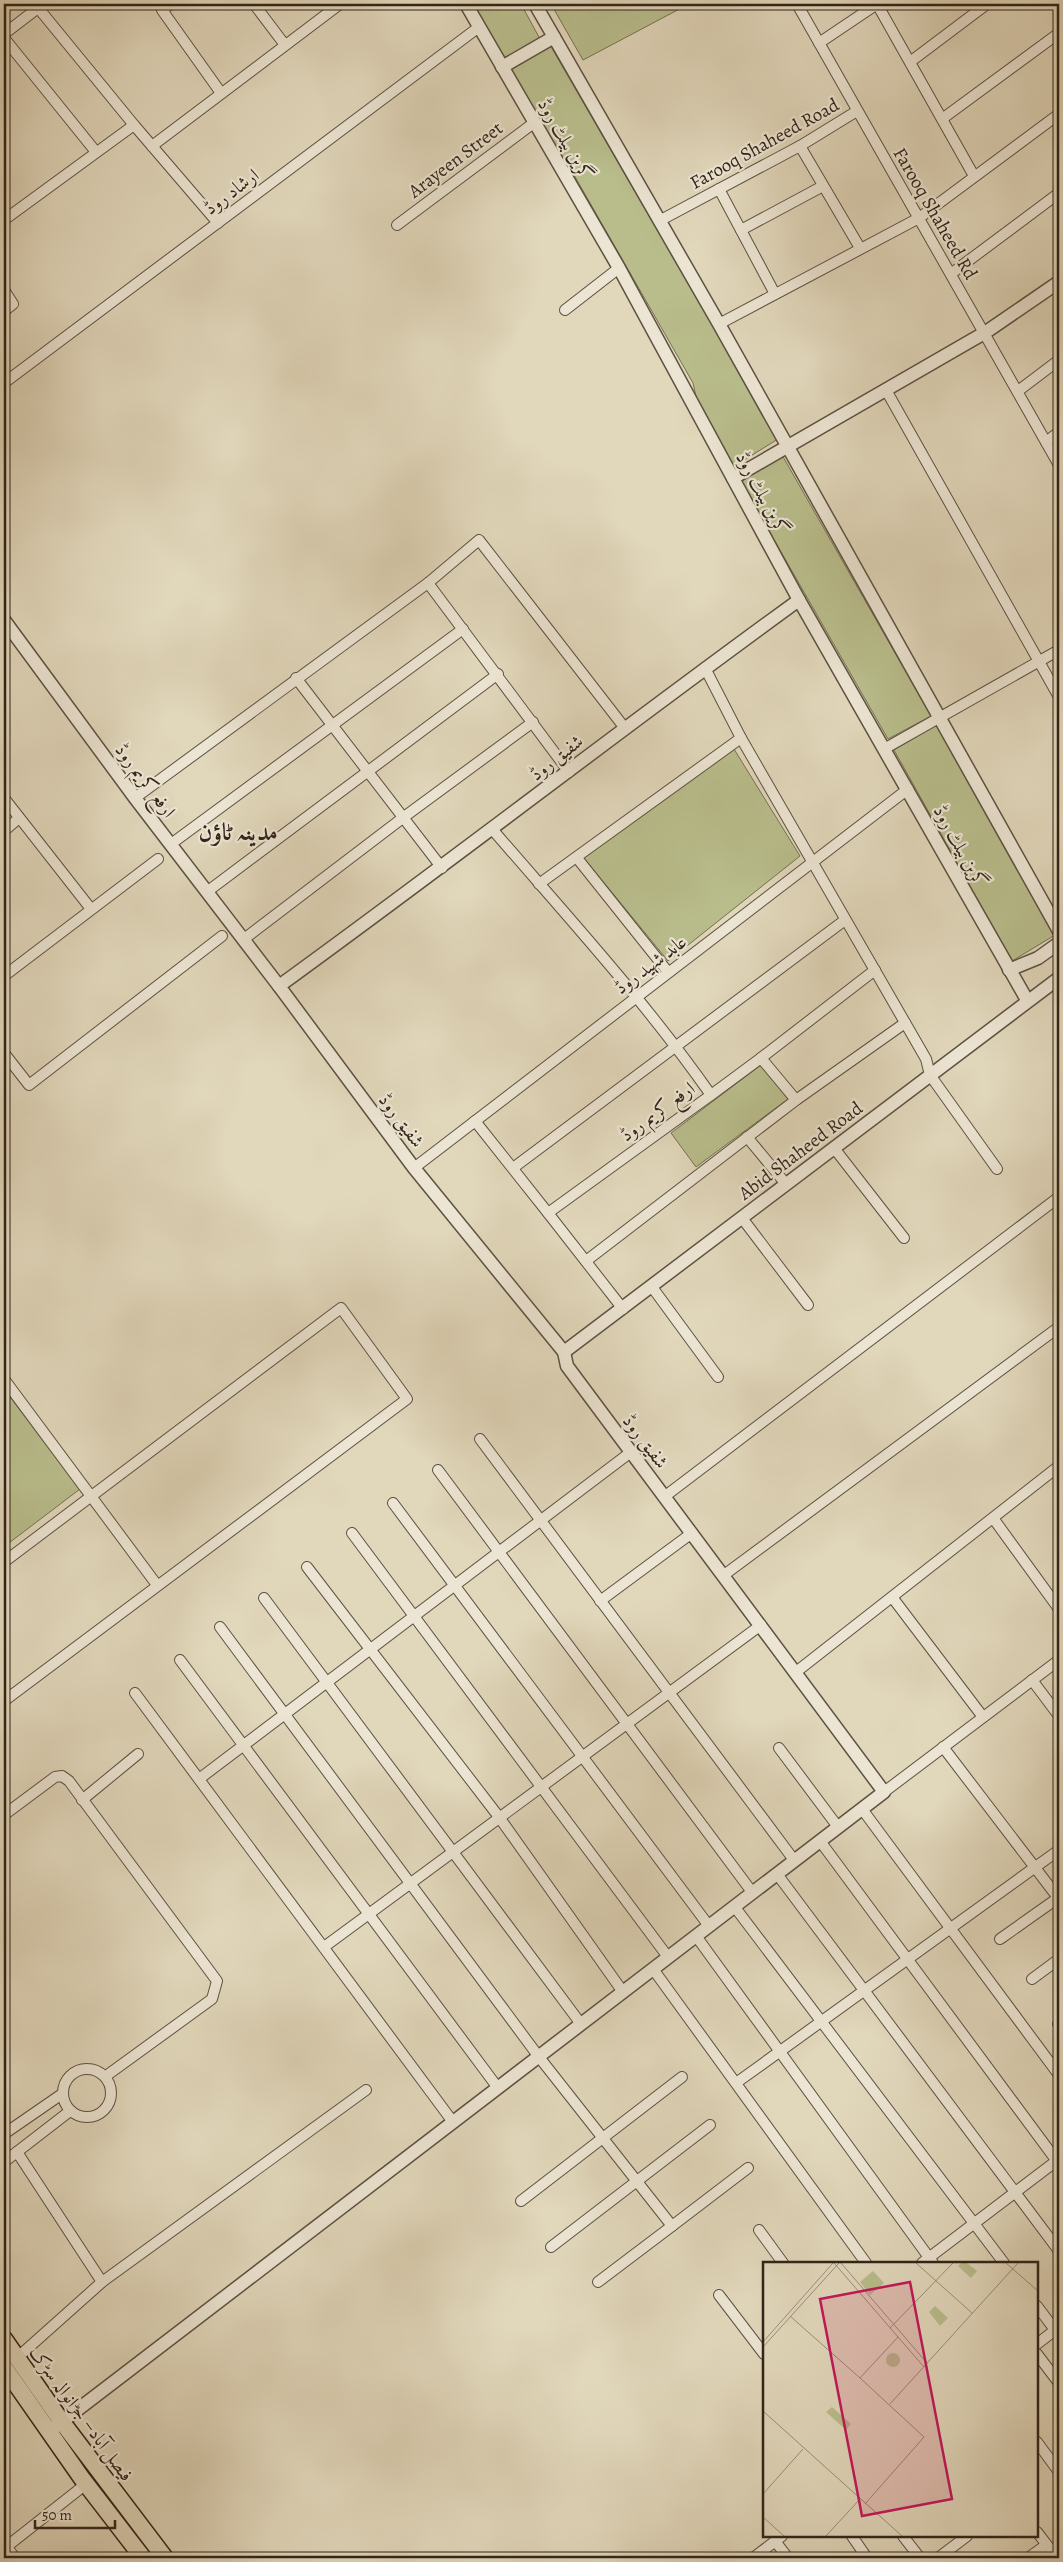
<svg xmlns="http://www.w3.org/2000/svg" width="1063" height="2562" font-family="Alegreya,Amiri,serif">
  <rect width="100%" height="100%" fill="#e1d7bb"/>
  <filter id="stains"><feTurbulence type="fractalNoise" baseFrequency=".004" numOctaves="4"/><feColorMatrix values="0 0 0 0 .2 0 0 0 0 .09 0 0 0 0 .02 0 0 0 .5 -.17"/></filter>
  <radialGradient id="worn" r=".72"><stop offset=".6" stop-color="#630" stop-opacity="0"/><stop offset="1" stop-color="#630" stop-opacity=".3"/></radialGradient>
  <g fill="#b9bd8c" stroke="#757052">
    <path d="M 471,4 L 521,4 L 540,39 L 503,60 Z"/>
    <path d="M 551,4 L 689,4 L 583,60 Z"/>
    <path d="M 550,45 L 778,439 L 733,467 L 698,405 L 693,383 L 570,168 L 550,144 L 509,70 Z"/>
    <path d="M 782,455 L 931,716 L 888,739 L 741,482 Z"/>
    <path d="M 938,724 L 1055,935 L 1012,961 L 894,750 Z"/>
    <path d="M 734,749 L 800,856 L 668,961 L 583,857 Z"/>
    <path d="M 761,1065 L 788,1099 L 696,1167 L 671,1133 Z"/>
    <path d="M 4,1389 L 80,1489 L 5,1546 L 4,1545 Z"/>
  </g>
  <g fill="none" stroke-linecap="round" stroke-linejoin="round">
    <g stroke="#5d5142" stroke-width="12">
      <g id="minor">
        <path d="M 35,4 L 134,125 L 218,223"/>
        <path d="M 171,4 L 162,10 L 221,93"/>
        <path d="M 254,4 L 285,45"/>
        <path d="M 797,4 L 1059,465"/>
        <path d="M 877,4 L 974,176"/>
        <path d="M 4,34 L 38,8"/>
        <path d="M 4,38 L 96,152"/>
        <path d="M 819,43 L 877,4"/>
        <path d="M 910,62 L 987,4"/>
        <path d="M 942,119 L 1059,33"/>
        <path d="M 152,146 L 340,4"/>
        <path d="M 800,146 L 860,248"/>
        <path d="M 719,189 L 775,294"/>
        <path d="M 4,220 L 134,125"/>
        <path d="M 659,221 L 800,146 L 857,111"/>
        <path d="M 397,225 L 535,122"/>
        <path d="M 741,230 L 823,186"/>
        <path d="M 952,273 L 1059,193"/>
        <path d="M 4,290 L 13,304 L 4,311"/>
        <path d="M 565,310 L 619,268"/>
        <path d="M 719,324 L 919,218 L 1059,114"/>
        <path d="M 4,383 L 479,27"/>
        <path d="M 886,390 L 1059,697"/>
        <path d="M 1018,391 L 1059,360"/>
        <path d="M 1046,442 L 1059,432"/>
        <path d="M 428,583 L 569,772"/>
        <path d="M 705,668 L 741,738 L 926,1059 L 930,1075 L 997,1169"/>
        <path d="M 296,678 L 442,868"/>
        <path d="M 884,749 L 1059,650"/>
        <path d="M 4,798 L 91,909"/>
        <path d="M 135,798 L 428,583 L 479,540 L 624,727"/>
        <path d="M 4,831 L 19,818"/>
        <path d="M 171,844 L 463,629"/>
        <path d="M 577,858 L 668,972"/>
        <path d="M 539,884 L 741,738"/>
        <path d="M 208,891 L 498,674"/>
        <path d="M 244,939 L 404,817 L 533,722"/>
        <path d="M 4,976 L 158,859"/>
        <path d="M 4,1053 L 29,1085 L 222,936"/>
        <path d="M 761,1058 L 875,970"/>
        <path d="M 711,1095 L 761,1058 L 796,1100"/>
        <path d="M 475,1121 L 548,1213 L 711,1095 C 645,1001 567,916 492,829"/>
        <path d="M 747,1137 L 786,1184"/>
        <path d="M 834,1148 L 904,1238"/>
        <path d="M 414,1168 L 908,789"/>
        <path d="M 513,1168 L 845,920"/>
        <path d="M 548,1213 L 623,1309"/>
        <path d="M 742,1218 L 808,1305"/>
        <path d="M 586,1261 L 796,1100 L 905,1023"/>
        <path d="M 652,1287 L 718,1377"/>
        <path d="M 4,1379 L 157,1585"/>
        <path d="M 480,1439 L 794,1860"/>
        <path d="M 438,1470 L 752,1892"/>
        <path d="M 664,1497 L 1059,1197"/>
        <path d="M 393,1503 L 709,1926"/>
        <path d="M 993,1518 L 1059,1609"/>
        <path d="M 352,1533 L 668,1957"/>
        <path d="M 4,1562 L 341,1308 L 407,1399 L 4,1701"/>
        <path d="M 307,1567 L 499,1817 L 623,1992"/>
        <path d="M 724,1575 L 1059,1327"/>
        <path d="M 892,1597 L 983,1717"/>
        <path d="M 264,1598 L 581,2024"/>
        <path d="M 600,1601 L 692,1533"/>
        <path d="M 220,1627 L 539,2057 L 672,2226 L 748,2168"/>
        <path d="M 180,1660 L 498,2088"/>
        <path d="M 796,1672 L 1059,1466"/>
        <path d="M 1032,1680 L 1059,1716"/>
        <path d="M 135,1693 L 453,2122"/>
        <path d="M 943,1747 L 1059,1899"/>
        <path d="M 779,1748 L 838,1827"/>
        <path d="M 199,1779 L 631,1452"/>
        <path d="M 884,1792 L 1059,1660"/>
        <path d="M 82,1800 L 138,1754"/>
        <path d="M 862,1809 L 1059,2075"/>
        <path d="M 4,1815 L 55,1777 L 62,1776 L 69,1781 L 217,1981 L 212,1999 L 106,2076"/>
        <path d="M 820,1841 L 1059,2164"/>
        <path d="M 777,1874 L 1059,2251"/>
        <path d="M 734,1906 L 1004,2263"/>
        <path d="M 696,1936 L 933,2263"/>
        <path d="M 1000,1939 L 1058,1898"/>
        <path d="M 324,1947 L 761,1625"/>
        <path d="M 653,1969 L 866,2263"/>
        <path d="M 1032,1979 L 1059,1959"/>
        <path d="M 1058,2024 L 1059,2025"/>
        <circle cx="87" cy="2093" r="24"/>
        <path d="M 736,2083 L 1059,1850"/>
        <path d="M 4,2134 L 62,2094"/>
        <path d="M 17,2152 L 102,2282"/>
        <path d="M 4,2162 L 70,2111"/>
        <path d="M 521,2201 L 682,2077"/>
        <path d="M 759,2230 L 783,2263"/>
        <path d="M 551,2247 L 710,2125"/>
        <path d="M 922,2263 L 1059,2159"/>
        <path d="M 598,2282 L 672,2226"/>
        <path d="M 719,2295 L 764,2354"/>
        <path d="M 1037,2306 L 1055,2330"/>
        <path d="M 1037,2344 L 1059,2327"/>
        <path d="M 1037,2354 L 1059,2383"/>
        <path d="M 18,2357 L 102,2282 L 366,2090"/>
        <path d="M 1037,2442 L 1059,2472"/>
        <path d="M 1037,2532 L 1057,2558"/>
        <path d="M 852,2536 L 867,2558"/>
        <path d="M 903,2536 L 920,2558"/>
        <path d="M 775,2541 L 788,2558"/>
        <path d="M 15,2558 L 7,2547 L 10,2544 L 86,2484"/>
        <path d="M 753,2558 L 782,2536"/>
        <path d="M 938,2558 L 967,2536"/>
        <path d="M 1028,2558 L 1046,2545"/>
      </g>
    </g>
    <g stroke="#5d5142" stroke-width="15">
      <g id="tertiary">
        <path d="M 466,4 L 619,268 L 799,600 L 1027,1000"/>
        <path d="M 535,4 L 719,324 L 1059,931"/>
        <path d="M 502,67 L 554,37"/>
        <path d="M 733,478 L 986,332 L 1059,282"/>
        <path d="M 4,620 L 135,798 L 279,986"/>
        <path d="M 1009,970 L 1038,958 L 1059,943"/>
        <path d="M 564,1352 L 1059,978"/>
        <path d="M 55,2427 L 884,1792 L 567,1366 L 564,1352 L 414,1168 L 279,986 C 454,859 624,727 799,600"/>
      </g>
    </g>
    <g stroke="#312419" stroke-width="19">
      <g id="primary">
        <path d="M 4,2339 L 62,2422 L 165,2558"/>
        <path d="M 4,2367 L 83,2480 L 143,2558"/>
      </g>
    </g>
    <use href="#minor" stroke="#ece5d3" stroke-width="10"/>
    <use href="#tertiary" stroke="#ece5d3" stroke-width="12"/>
    <use href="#primary" stroke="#e1d7bb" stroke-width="16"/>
  </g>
  <g text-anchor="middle" stroke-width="4.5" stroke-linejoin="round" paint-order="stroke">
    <g font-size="19" fill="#312419" stroke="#ece5d3">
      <text transform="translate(566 139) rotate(60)" y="7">گرین بیلٹ روڈ</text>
      <text transform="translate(764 143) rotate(-29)" y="7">Farooq Shaheed Road</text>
      <text transform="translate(455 159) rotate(-37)" y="7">Arayeen Street</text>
      <text transform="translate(231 191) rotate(-37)" y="7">ارشاد روڈ</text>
      <text transform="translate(936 213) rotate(60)" y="7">Farooq Shaheed Rd</text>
      <text transform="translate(763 493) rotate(62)" y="7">گرین بیلٹ روڈ</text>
      <text transform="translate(556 757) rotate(-38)" y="7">شفیق روڈ</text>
      <text transform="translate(146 780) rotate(53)" y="7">ارفع کریم روڈ</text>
      <text transform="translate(961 846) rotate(61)" y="7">گرین بیلٹ روڈ</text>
      <text transform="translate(650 964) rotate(-37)" y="7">عابد شہید روڈ</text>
      <text transform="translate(657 1111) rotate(-36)" y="7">ارفع کریم روڈ</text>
      <text transform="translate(402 1120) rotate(53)" y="7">شفیق روڈ</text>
      <text transform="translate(800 1150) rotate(-37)" y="7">Abid Shaheed Road</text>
      <text transform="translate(646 1441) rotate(53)" y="7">شفیق روڈ</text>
      <text transform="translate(82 2413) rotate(54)" y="7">فیصل آباد– جڑانوالہ سڑک</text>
    </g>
    <g font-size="24" font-weight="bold" fill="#312419" stroke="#ece5d3">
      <text x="238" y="840">مدینہ ٹاؤن</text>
    </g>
  </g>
  <g transform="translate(763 2262)">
    <rect width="275" height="275" fill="#e1d7bb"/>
    <path d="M 198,1 L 204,1 L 214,9 L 208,16 L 195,4 ZM 110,9 L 121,21 L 107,33 L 97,20 ZM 172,44 L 185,56 L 177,64 L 166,50 ZM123 98a7 7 0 1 1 14 0a7 7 0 1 1-14 0ZM 69,145 L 88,162 L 83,168 L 63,150 Z" fill="#b9bd8c"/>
    <path fill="none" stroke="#9b8f7a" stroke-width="1" d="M 71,1 L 161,105M 78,1 L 164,101M 153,1 L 209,51M 243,1 L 275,29M 27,54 L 97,116M 127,66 L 190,1M 0,80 L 70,1M 0,85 L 76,1M 127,142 L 255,1M 0,149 L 139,274M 0,232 L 40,187M 102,242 L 161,175 L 97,116 L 135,75M 0,255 L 21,274M 63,274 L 97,237"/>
    <path fill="#c2185b" fill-opacity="0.15" stroke="#c2185b" stroke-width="2.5" d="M 147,20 L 189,237 L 99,254 L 57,37 Z"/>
    <rect width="275" height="275" fill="none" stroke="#312419" stroke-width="2.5"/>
  </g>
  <rect width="1063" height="2562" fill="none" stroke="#e1d7bb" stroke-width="20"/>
  <rect x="5" y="5" width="1053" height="2552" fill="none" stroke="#312419" stroke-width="2.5"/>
  <rect x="10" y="10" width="1043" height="2542" fill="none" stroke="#312419"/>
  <path d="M35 2520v8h80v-8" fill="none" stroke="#312419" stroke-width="2.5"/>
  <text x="42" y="2520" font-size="15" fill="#312419" stroke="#ece5d3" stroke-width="4" paint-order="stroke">50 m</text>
  <rect width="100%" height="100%" filter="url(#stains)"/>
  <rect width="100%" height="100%" fill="url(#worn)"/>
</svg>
